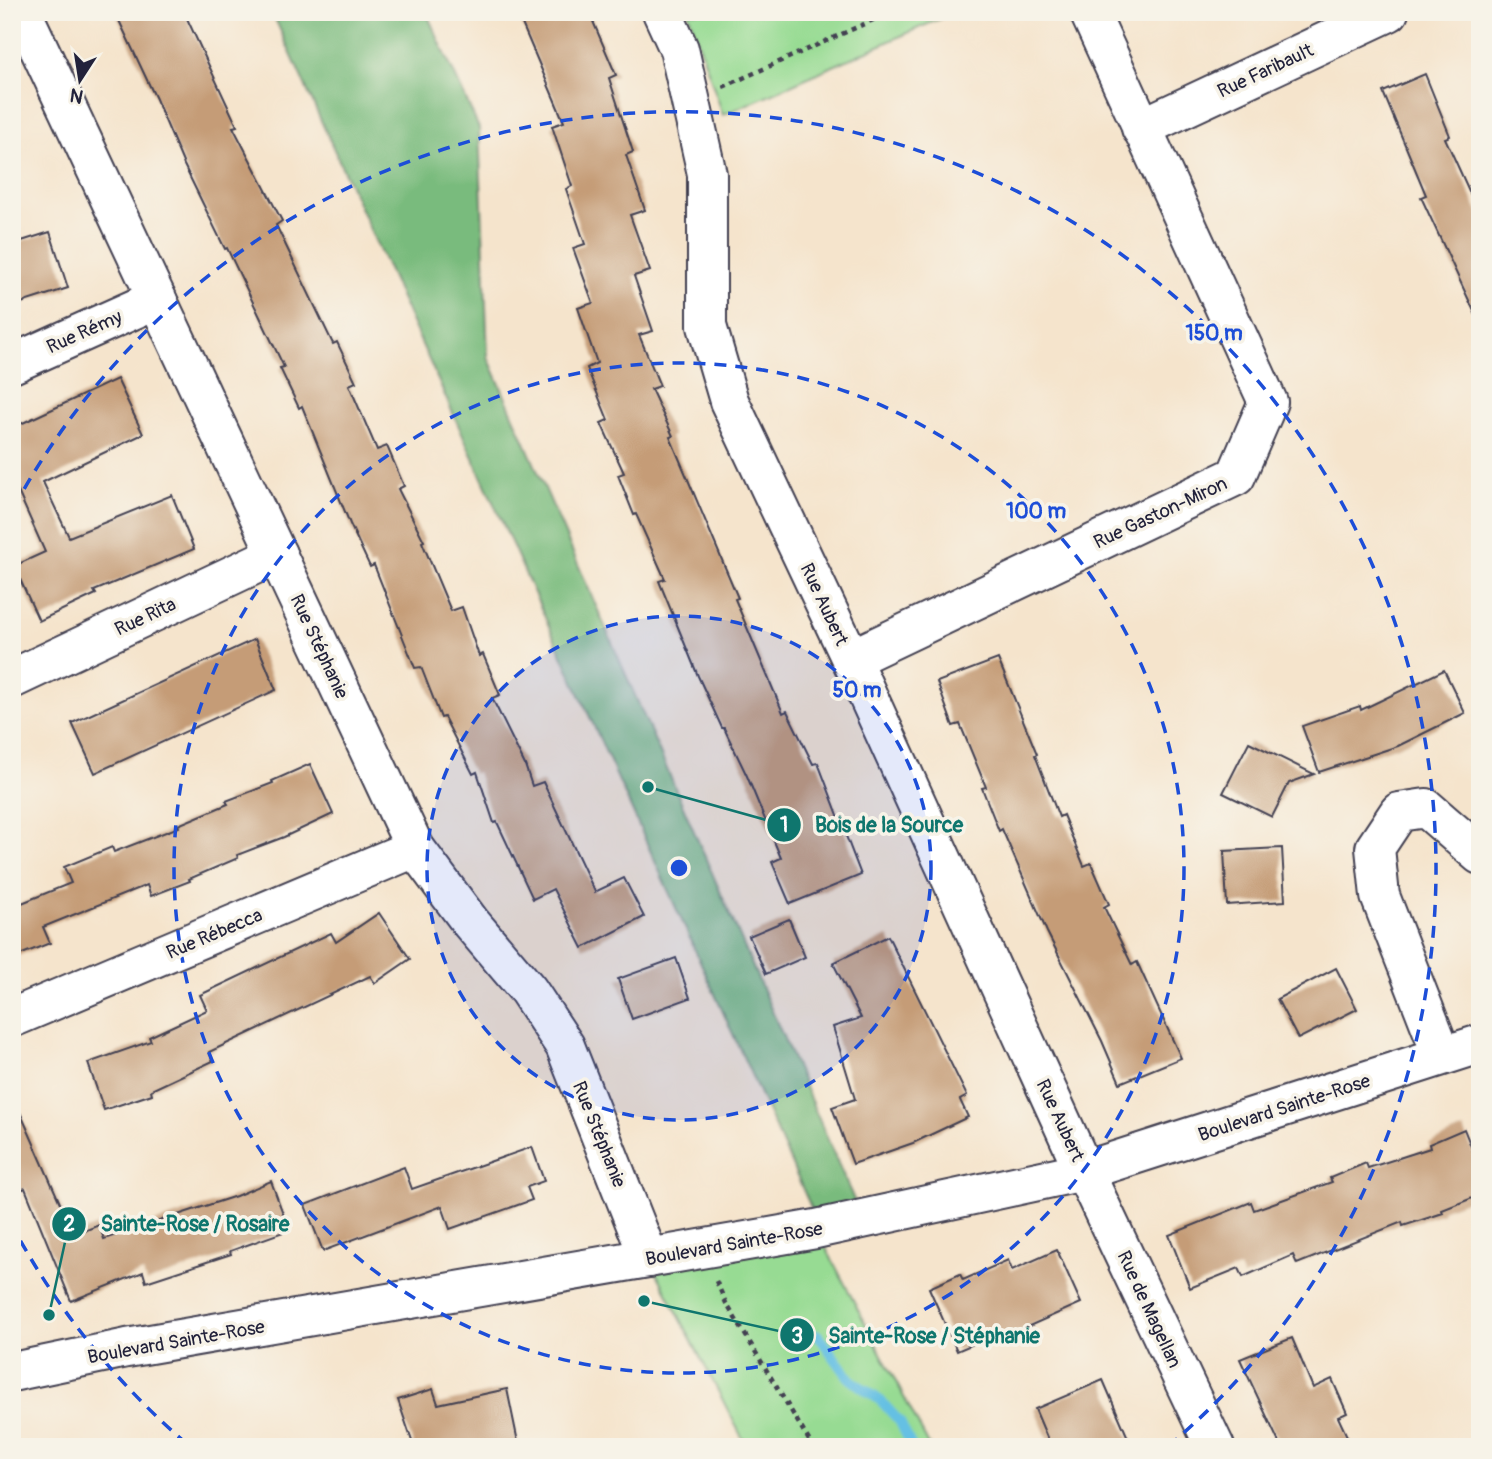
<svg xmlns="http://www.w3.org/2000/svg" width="1492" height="1459" font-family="Pangolin,sans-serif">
  <rect width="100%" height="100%" fill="#f7f3e8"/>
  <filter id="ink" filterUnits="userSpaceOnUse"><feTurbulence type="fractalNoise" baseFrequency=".0143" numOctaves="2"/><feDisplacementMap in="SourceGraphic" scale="14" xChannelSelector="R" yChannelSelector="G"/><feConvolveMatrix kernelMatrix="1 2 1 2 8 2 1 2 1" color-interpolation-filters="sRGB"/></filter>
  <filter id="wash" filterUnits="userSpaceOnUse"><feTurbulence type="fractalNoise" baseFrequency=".00686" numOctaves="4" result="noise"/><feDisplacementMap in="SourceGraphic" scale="28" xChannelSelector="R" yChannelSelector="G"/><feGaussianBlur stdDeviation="1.57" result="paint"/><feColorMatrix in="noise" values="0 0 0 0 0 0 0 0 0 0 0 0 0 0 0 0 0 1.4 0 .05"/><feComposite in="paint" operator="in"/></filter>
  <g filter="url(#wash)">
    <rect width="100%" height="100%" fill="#f5e4cc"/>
    <g fill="#97db93" stroke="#5c7e67" stroke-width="2">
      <path d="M 688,12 L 955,12 L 723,115 Z"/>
      <path d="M 816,1229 L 930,1447 L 747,1447 L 649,1258 Z"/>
    </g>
    <path fill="#79bb7d" stroke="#4e6e5c" stroke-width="2" d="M 272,12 L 426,12 L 479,128 L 488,357 L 861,1216 L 819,1225 Z"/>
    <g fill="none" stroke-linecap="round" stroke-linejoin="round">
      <path stroke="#65c0e3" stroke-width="10" d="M 818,1335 L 850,1379 L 881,1401 L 900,1422 L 912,1447"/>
    </g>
    <g id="blocks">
      <g fill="#c59c77">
        <path d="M 115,12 L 184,12 L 237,126 L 233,127 L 282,221 L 276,225 L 333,344 L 337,342 L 356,382 L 349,385 L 377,450 L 387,446 L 404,486 L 398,489 L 424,541 L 422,542 L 451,611 L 462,607 L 479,656 L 483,654 L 500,695 L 492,698 L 525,765 L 532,786 L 543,782 L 595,892 L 624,878 L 644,917 L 583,948 L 553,889 L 533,899 L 497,822 L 494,823 L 477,772 L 473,774 L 444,717 L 441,718 L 421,667 L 415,668 L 374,565 L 370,567 L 350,524 L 302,406 L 299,408 L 280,368 L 284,367 L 227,248 L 225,249 L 184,165 L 156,99 Z"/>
        <path d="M 517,12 L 589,12 L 616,75 L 609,78 L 633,152 L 626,155 L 645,210 L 630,215 L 650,271 L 634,276 L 653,331 L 639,335 L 660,386 L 651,389 L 673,436 L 670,437 L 738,598 L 735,599 L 783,713 L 787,711 L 813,764 L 818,763 L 861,875 L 790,904 L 772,862 L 781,858 L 747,776 L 724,728 L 722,728 L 698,676 L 659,581 L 665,579 L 636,514 L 634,515 L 618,475 L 624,473 L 601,423 L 608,420 L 587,368 L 597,363 L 578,308 L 593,303 L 573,248 L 585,244 L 566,189 L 572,186 L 552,126 L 564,122 Z"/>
        <path d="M 1425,74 L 1450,136 L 1445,138 L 1480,215 L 1480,324 L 1421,197 L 1426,195 L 1383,92 Z"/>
        <path d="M 50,232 L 68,288 L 12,306 L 12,244 Z"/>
        <path d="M 117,379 L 143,434 L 43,482 L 69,537 L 172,495 L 194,549 L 94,591 L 96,594 L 39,621 L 14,566 L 45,552 L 12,478 L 12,428 Z"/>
        <path d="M 255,639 L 276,690 L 95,773 L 72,723 Z"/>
        <path d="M 998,659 L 1037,754 L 1035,755 L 1059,817 L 1063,815 L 1084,866 L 1091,863 L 1109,904 L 1104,907 L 1132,965 L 1137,962 L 1181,1058 L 1120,1083 L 1102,1041 L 1047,932 L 1002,829 L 999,831 L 982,788 L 986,787 L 960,724 L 953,726 L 937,682 Z"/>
        <path d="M 1444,670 L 1465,713 L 1398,746 L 1319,772 L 1302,726 L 1360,706 L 1361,710 Z"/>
        <path d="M 1249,742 L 1314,774 L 1289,783 L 1272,817 L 1223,793 Z"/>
        <path d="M 310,764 L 333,814 L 284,837 L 237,855 L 238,858 L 189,879 L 190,881 L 151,896 L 147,885 L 43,927 L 50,943 L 12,958 L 12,907 L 71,883 L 64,867 L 112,847 L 114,852 L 179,827 L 178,825 L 228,804 L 226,801 L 273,783 L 272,781 Z"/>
        <path d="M 1282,848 L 1285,901 L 1227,905 L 1224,851 Z"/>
        <path d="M 379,913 L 410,959 L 375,983 L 370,976 L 209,1052 L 213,1061 L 151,1090 L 152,1094 L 104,1110 L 88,1063 L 151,1041 L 149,1037 L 207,1010 L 200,995 L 331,933 L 336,942 Z"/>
        <path d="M 789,919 L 805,957 L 766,974 L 749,936 Z"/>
        <path d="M 888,936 L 967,1096 L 960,1100 L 968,1117 L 913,1143 L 853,1164 L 832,1107 L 855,1099 L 833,1027 L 861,1018 L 833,963 Z"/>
        <path d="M 676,958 L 690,998 L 632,1019 L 618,979 Z"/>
        <path d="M 1336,968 L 1357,1009 L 1298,1039 L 1277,999 Z"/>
        <path d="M 12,1094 L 74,1235 L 99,1225 L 104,1239 L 236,1196 L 271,1181 L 289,1230 L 230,1251 L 231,1254 L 146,1282 L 143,1272 L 71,1301 L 25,1188 L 12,1194 Z"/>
        <path d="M 1464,1129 L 1480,1169 L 1480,1195 L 1442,1210 L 1443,1213 L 1403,1226 L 1402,1222 L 1297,1264 L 1293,1255 L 1243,1277 L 1239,1268 L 1190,1288 L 1169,1235 L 1251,1202 L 1254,1210 L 1332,1182 L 1330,1178 L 1366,1163 L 1368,1168 L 1430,1148 L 1429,1144 Z"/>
        <path d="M 532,1147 L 544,1181 L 527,1187 L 532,1200 L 450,1229 L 442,1206 L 323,1251 L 305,1205 L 404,1167 L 412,1189 Z"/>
        <path d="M 1057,1250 L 1081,1303 L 1002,1338 L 999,1333 L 957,1351 L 929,1288 L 960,1274 L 963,1280 L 1008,1260 L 1012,1270 Z"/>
        <path d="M 1292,1338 L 1313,1388 L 1332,1379 L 1347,1413 L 1338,1417 L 1352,1447 L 1281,1447 L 1240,1359 Z"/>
        <path d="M 1103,1380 L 1132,1447 L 1051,1447 L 1035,1409 Z"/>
        <path d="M 433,1389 L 438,1404 L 507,1389 L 519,1447 L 414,1447 L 398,1400 Z"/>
      </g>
    </g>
  </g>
  <g filter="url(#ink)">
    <use href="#blocks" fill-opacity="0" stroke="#423f51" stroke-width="2"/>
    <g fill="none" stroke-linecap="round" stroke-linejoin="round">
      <g stroke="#423f51" stroke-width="42">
        <g id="minor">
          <path d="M 22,12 L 415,848 L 471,923 L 528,990 L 565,1046 L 649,1258"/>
          <path d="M 662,12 L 679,49 L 707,174 L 707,326 L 729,401 L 851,659 L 1084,1171 L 1215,1447"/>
          <path d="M 1141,128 L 1389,12"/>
          <path d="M 12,364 L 157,299"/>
          <path d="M 851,659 L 1236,476 L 1268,402 L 1089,12"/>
          <path d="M 12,679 L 277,554"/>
          <path d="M 12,1018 L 415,848"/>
          <path d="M 1442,1055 L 1380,896 L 1375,848 L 1399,812 L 1426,808 L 1480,855"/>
        </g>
      </g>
      <g stroke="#423f51" stroke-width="42">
        <path id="tertiary" d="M 12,1372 L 127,1348 L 816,1229 L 1084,1171 L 1480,1044"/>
      </g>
      <g stroke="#423f51" stroke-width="4.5" stroke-dasharray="5 5" stroke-linecap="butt">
        <path d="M 723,87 L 891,12"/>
        <path d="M 716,1281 L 726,1303 L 813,1447"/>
      </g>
      <use href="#minor" stroke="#fff" stroke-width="38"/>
      <use href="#tertiary" stroke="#fff" stroke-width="38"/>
    </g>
  </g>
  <circle cx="679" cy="868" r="252" fill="#1d4ed8" fill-opacity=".12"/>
  <g fill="none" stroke="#1d4ed8" stroke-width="3.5" stroke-dasharray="12 9">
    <circle cx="679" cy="868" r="252"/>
    <circle cx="679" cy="868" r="505"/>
    <path d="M187 1444A757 757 0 0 1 14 1229M14 507A757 757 0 1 1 1171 1444"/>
  </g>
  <g text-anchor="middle" stroke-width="7" stroke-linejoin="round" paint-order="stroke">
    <g font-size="19" fill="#22223b" stroke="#f7f3e8">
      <text transform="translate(1265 70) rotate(-25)" y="7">Rue Faribault</text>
      <text transform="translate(84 331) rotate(-24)" y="7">Rue Rémy</text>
      <text transform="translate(1160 512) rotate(-25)" y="7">Rue Gaston-Miron</text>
      <text transform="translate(825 604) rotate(65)" y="7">Rue Aubert</text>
      <text transform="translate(145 616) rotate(-25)" y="7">Rue Rita</text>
      <text transform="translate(320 646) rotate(65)" y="7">Rue Stéphanie</text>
      <text transform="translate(214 933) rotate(-23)" y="7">Rue Rébecca</text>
      <text transform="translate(1284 1107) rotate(-18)" y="7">Boulevard Sainte-Rose</text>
      <text transform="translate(1061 1120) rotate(65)" y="7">Rue Aubert</text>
      <text transform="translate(600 1134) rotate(68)" y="7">Rue Stéphanie</text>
      <text transform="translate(734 1243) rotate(-10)" y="7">Boulevard Sainte-Rose</text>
      <text transform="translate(1150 1309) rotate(65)" y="7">Rue de Magellan</text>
      <text transform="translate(176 1341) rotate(-10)" y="7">Boulevard Sainte-Rose</text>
    </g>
  </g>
  <circle cx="679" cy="868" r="10" fill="#1d4ed8" stroke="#f7f3e8" stroke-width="3.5"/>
  <g font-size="21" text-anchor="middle" font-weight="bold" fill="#1d4ed8" stroke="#f7f3e8" stroke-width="7" stroke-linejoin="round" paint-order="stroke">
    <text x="1214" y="340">150 m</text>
    <text x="1036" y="518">100 m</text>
    <text x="857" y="697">50 m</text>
  </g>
  <path fill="none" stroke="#0f766e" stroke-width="2.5" d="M648 787L784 825M49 1315L69 1224M644 1301L797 1335"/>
  <g fill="#0f766e" stroke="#f7f3e8" stroke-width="2.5">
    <circle cx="648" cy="787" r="7"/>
    <circle cx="49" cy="1315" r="7"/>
    <circle cx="644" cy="1301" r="7"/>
    <circle cx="784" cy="825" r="18"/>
    <circle cx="69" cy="1224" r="18"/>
    <circle cx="797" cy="1335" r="18"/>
  </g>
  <g font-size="21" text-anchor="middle" font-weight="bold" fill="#fff">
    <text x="784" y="832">1</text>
    <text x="69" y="1231">2</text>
    <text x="797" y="1343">3</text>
  </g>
  <g font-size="21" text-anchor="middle" font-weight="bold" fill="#0f766e" stroke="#f7f3e8" stroke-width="7" stroke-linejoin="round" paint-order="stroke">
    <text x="889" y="832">Bois de la Source</text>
    <text x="195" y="1231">Sainte-Rose / Rosaire</text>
    <text x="934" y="1343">Sainte-Rose / Stéphanie</text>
  </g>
  <rect width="1492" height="1459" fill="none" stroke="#f7f3e8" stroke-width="42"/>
  <g transform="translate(80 80) rotate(192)" stroke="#f7f3e8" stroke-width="5" paint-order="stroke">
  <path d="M0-5L12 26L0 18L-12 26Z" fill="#22223b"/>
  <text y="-10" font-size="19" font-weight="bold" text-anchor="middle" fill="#22223b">N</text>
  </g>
</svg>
